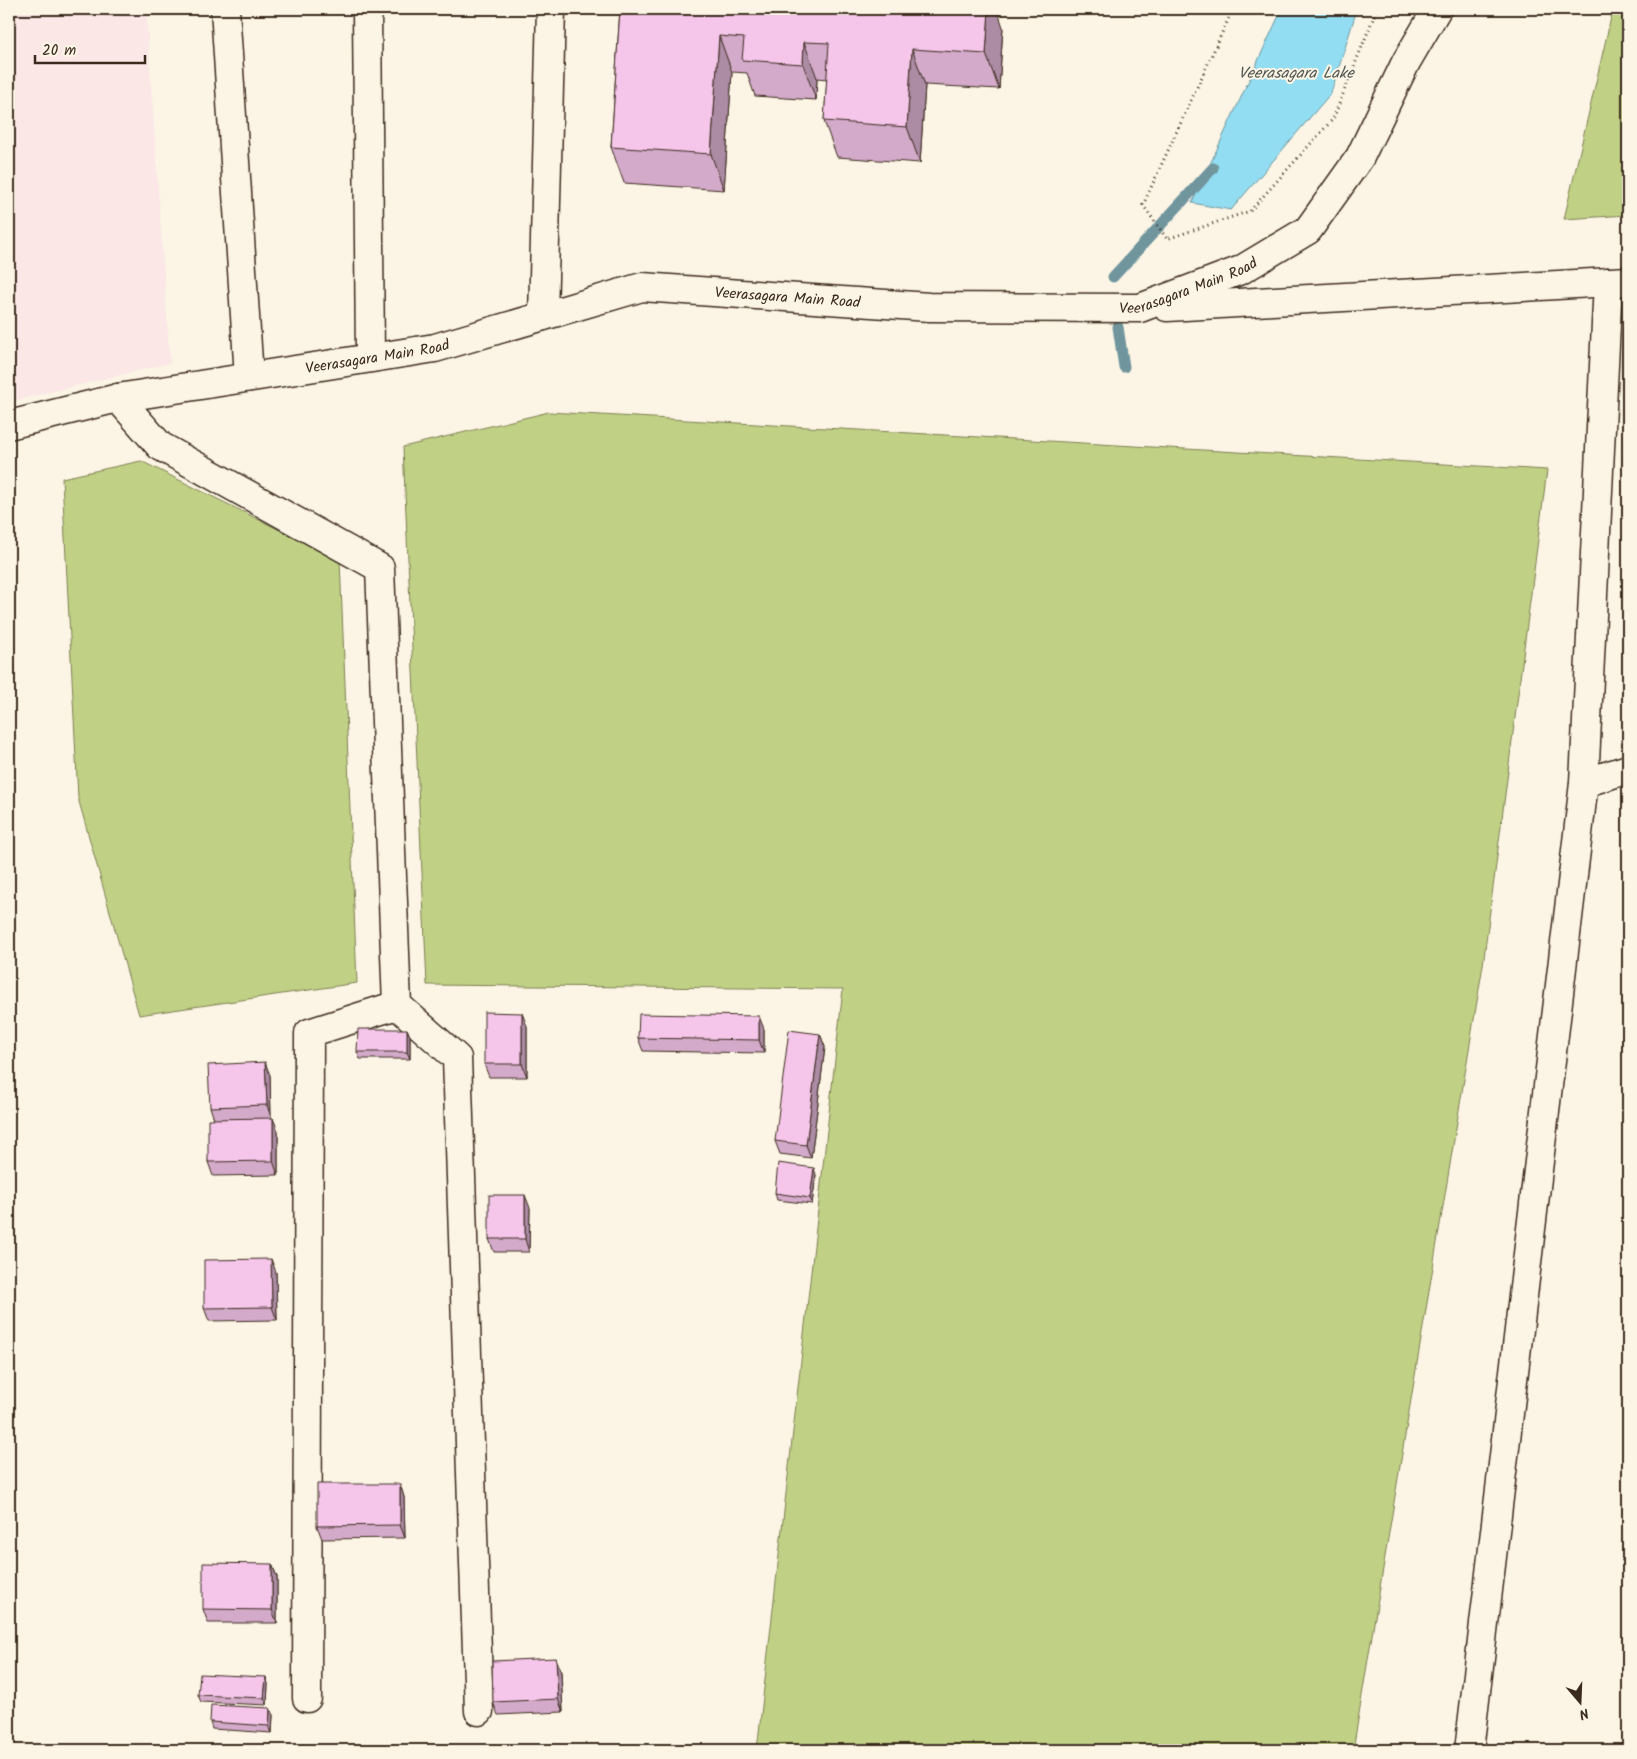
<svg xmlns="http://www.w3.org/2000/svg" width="1637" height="1759" font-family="Kalam,sans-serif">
  <rect width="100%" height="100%" fill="#fcf5e5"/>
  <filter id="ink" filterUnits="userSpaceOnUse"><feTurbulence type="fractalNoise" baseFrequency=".02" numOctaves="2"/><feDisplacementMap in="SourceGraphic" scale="10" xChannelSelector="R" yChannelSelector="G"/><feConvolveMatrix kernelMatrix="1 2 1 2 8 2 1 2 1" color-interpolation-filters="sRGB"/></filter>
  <g filter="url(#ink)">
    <path fill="#fae7e6" d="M 9,9 L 146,9 L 170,363 L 9,402 Z"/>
    <g fill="#c0d186" stroke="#7e7e52">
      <path d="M 1613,9 L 1628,9 L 1628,215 L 1564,219 Z"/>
      <path d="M 549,412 L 1547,470 L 1483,965 L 1353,1750 L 757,1750 L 843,989 L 427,985 L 403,447 Z"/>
      <path d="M 141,461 L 340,560 L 357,983 L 139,1015 L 78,798 L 62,478 Z"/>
    </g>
    <path fill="#92ddf2" stroke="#6f959d" d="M 1282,9 L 1357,9 L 1331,93 L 1231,210 L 1192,203 Z"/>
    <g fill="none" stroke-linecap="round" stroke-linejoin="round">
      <g stroke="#6f959d" stroke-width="11">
        <path d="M 1113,277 L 1213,168"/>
        <path d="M 1118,327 L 1124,367"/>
      </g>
      <g stroke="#3b2a1e" stroke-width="31">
        <g id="minor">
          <path d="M 225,9 L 249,377"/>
          <path d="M 367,9 L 370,358"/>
          <path d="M 543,316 L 551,9"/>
          <path d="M 118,398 L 160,446 L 380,568 L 397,1005 L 309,1033 L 307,1698"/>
          <path d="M 1584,783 L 1628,769"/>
          <path d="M 397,1005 L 457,1058 L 479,1711"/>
          <path d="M 1469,1750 L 1584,783 L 1608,282"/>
        </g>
      </g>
      <g stroke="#3b2a1e" stroke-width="31">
        <g id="tertiary">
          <path d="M 1167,307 L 1628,281"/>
          <path id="s1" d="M 9,425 L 118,398 L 435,348 L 642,287 L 929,307 L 1140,308 L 1241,270 L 1308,230 L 1360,157 L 1406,62 L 1437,9"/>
        </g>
      </g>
      <path stroke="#3b2a1e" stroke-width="3" stroke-dasharray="1 4" stroke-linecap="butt" d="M 1233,9 L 1143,205 L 1167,239 L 1250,211 L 1333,119 L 1377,9"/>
      <use href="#minor" stroke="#fcf5e5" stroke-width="28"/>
      <use href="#tertiary" stroke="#fcf5e5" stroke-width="28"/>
    </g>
    <g fill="#d3aac9" stroke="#3b2a1e">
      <path d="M 620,9 L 1003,27 L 999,89 L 925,85 L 920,163 L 837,157 L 824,121 L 827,79 L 817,78 L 816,100 L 755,96 L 747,73 L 732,72 L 724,190 L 624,183 L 611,147 Z"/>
      <path d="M 527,1026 L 527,1077 L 489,1077 L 484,1064 Z"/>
      <path d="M 407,1029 L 410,1036 L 410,1059 L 360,1059 L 357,1052 Z"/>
      <path d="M 764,1029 L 764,1053 L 643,1051 L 638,1038 Z"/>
      <path d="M 820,1034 L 825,1047 L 811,1158 L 780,1154 L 775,1141 Z"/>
      <path d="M 270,1075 L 271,1118 L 278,1131 L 278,1175 L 213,1176 L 208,1162 L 214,1119 L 210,1107 Z"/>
      <path d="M 816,1175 L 812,1204 L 777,1200 L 775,1193 Z"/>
      <path d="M 530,1208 L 529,1252 L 494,1252 L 489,1239 Z"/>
      <path d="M 276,1272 L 277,1320 L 209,1321 L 204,1308 Z"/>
      <path d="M 400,1484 L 404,1497 L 405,1538 L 322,1539 L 317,1526 Z"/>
      <path d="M 272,1564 L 277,1577 L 277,1623 L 208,1623 L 203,1609 Z"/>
      <path d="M 556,1658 L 561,1672 L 563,1712 L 498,1715 L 493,1702 Z"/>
      <path d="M 266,1677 L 268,1684 L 267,1705 L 201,1702 L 198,1695 Z"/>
      <path d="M 273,1715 L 272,1733 L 212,1729 L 210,1722 Z"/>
    </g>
    <g fill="#ac8ba4" stroke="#3b2a1e">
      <path d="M 989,9 L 997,9 L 1003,27 L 999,89 L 986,54 Z"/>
      <path d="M 719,36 L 732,72 L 724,190 L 711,154 Z"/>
      <path d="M 804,42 L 817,78 L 816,100 L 803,64 Z"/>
      <path d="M 912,49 L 925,85 L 920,163 L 907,127 Z"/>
      <path d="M 522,1013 L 527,1026 L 527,1077 L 522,1064 Z"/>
      <path d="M 759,1016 L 764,1029 L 764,1053 L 759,1040 Z"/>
      <path d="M 407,1029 L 410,1036 L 410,1059 L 407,1052 Z"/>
      <path d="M 820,1034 L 825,1047 L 811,1158 L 806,1145 Z"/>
      <path d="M 265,1062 L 270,1075 L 271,1118 L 267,1105 Z"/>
      <path d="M 273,1118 L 278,1131 L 278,1175 L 273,1161 Z"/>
      <path d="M 814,1168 L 816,1175 L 812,1204 L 810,1198 Z"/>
      <path d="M 525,1195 L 530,1208 L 529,1252 L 525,1239 Z"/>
      <path d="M 271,1259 L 276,1272 L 277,1320 L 272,1307 Z"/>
      <path d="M 400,1484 L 404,1497 L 405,1538 L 400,1525 Z"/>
      <path d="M 272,1564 L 277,1577 L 277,1623 L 272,1610 Z"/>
      <path d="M 556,1658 L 561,1672 L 563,1712 L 558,1699 Z"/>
      <path d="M 266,1677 L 268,1684 L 267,1705 L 264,1698 Z"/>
      <path d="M 270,1708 L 273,1715 L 272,1733 L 269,1726 Z"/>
    </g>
    <g fill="#f5c6ea" stroke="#3b2a1e">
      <path d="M 620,9 L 989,9 L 986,54 L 912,49 L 907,127 L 824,121 L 829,43 L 804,42 L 803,64 L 742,60 L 744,38 L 719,36 L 711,154 L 611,147 Z"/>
      <path d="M 484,1012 L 522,1013 L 522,1064 L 484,1064 Z"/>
      <path d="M 639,1014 L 759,1016 L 759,1040 L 638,1038 Z"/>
      <path d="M 358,1029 L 407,1029 L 407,1052 L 357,1052 Z"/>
      <path d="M 789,1030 L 820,1034 L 806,1145 L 775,1141 Z"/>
      <path d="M 265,1062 L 267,1105 L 210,1107 L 208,1065 Z"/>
      <path d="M 273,1118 L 273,1161 L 208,1162 L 208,1119 Z"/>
      <path d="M 778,1163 L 814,1168 L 810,1198 L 775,1193 Z"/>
      <rect x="489" y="1195" width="36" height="44"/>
      <path d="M 271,1259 L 272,1307 L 204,1308 L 204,1260 Z"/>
      <path d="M 317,1484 L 400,1484 L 400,1525 L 317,1526 Z"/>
      <path d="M 203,1563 L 272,1564 L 272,1610 L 203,1609 Z"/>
      <path d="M 556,1658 L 558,1699 L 493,1702 L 492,1661 Z"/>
      <path d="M 200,1674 L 266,1677 L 264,1698 L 198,1695 Z"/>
      <path d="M 211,1705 L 270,1708 L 269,1726 L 210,1722 Z"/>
    </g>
  </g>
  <g text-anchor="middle" stroke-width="4" stroke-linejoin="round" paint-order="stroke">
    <g font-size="15" fill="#3b2a1e" stroke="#fcf5e5">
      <text dy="5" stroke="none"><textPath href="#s1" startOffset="1200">Veerasagara Main Road</textPath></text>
      <text dy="5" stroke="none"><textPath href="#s1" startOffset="795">Veerasagara Main Road</textPath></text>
      <text dy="5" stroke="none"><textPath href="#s1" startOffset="375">Veerasagara Main Road</textPath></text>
    </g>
    <g font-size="16" font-style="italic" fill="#515753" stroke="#fcf5e5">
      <text x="1296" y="78">Veerasagara Lake</text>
    </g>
  </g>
  <rect width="1637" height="1759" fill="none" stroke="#fcf5e5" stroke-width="30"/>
  <rect x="15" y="15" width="1607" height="1729" fill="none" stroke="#3b2a1e" stroke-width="2" filter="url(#ink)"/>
  <g transform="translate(1580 1702) rotate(161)" stroke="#fcf5e5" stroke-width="4" paint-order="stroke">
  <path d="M0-4L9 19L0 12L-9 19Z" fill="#3b2a1e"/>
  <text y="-8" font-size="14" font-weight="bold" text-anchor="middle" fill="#3b2a1e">N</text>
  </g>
  <path d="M35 55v8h110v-8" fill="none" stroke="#3b2a1e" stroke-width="2.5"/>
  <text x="42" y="55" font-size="15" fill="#3b2a1e" stroke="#fcf5e5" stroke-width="4" paint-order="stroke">20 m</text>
</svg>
